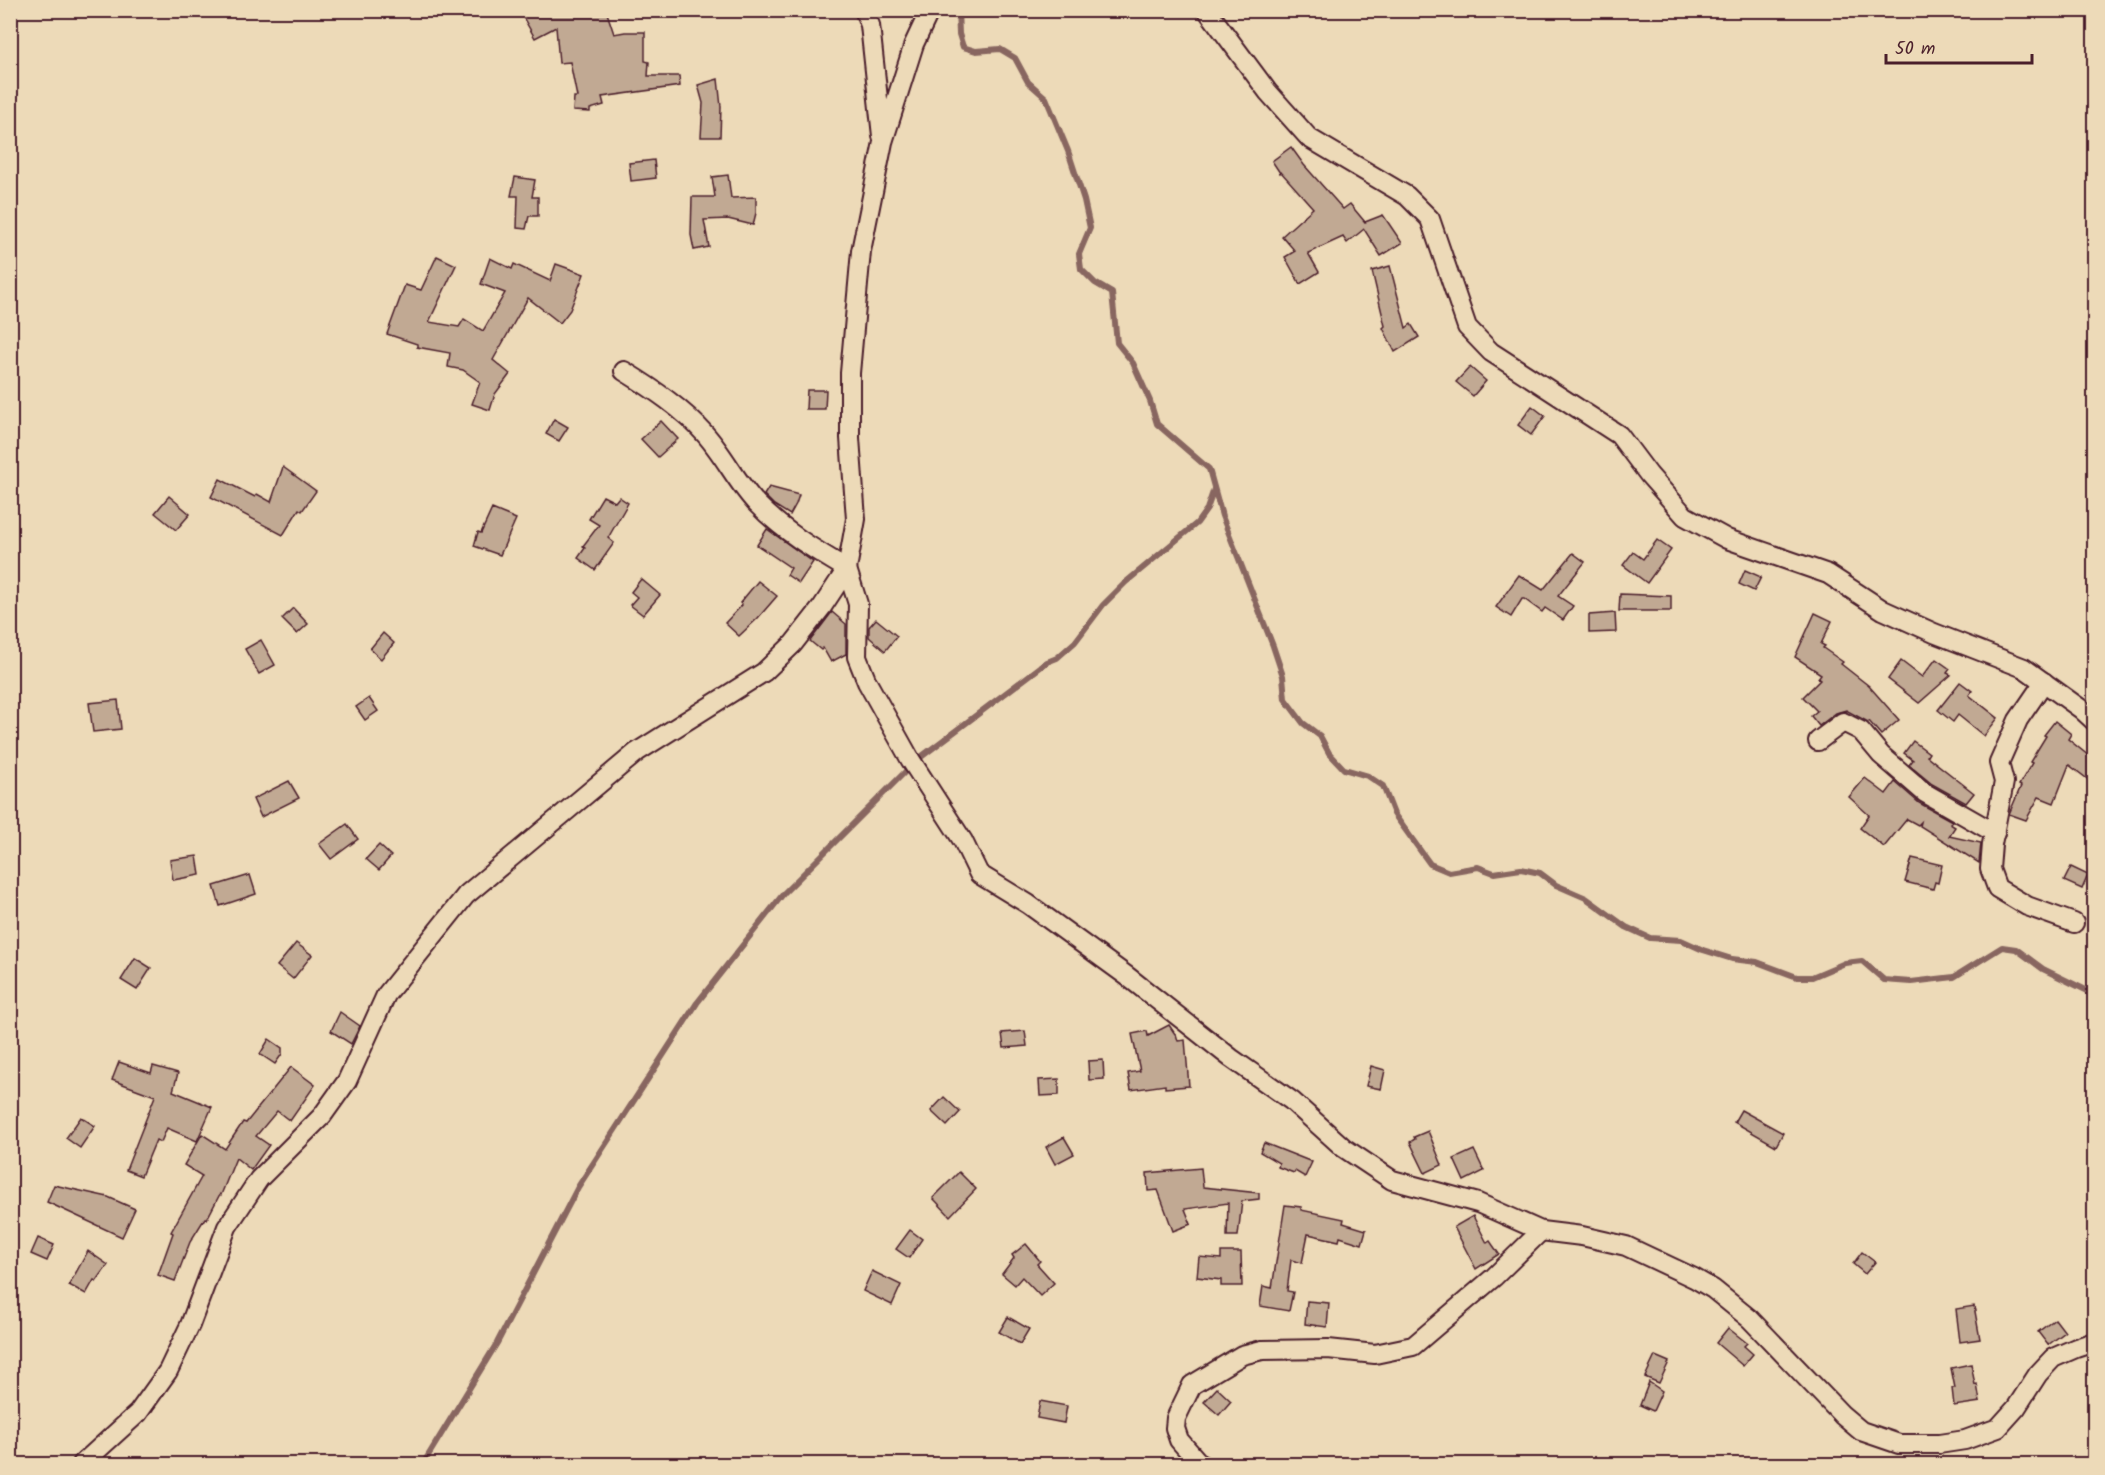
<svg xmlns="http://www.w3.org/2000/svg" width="2105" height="1475" font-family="Kalam,sans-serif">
  <rect width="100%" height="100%" fill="#eddab8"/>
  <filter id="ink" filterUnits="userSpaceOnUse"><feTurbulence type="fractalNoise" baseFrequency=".0167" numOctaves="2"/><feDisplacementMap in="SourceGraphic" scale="12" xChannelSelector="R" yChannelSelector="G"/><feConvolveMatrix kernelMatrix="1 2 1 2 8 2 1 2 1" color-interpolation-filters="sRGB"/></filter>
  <g filter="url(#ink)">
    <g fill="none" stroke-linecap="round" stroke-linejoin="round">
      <g stroke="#886660" stroke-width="6">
        <path d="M 958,10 L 959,34 L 963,47 L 976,51 L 1000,49 L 1015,58 L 1028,82 L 1046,98 L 1068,151 L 1084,200 L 1090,228 L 1079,254 L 1081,269 L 1095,283 L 1112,293 L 1117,343 L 1133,363 L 1150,401 L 1157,424 L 1209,469 L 1222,516 L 1273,646 L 1283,676 L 1285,699 L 1303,723 L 1320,736 L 1329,753 L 1344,769 L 1368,776 L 1383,786 L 1394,814 L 1430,864 L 1449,872 L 1478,867 L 1494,873 L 1521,869 L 1540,873 L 1556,885 L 1586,898 L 1626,927 L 1650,938 L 1681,940 L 1703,950 L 1732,959 L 1757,962 L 1797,977 L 1812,977 L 1845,963 L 1862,961 L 1884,980 L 1911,982 L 1954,977 L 2002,947 L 2016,949 L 2043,969 L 2094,994"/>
        <path d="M 423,1464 L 497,1343 L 578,1187 L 697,1003 L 784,893 L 917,760 L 1047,662 L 1057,658 L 1075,642 L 1103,605 L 1126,582 L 1197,523 L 1207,509 L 1214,489"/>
      </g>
    </g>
    <g fill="#c1a993" stroke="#4a1f2b" stroke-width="1.5">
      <path d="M 519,10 L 606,10 L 614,34 L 625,32 L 645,32 L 645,61 L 649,62 L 648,76 L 679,76 L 680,86 L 602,97 L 604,105 L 590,109 L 590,112 L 573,111 L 574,97 L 577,97 L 570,62 L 559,63 L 556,27 L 535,38 Z"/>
      <path d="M 718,79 L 721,107 L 720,137 L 701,137 L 703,103 L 698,85 Z"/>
      <path d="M 1291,147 L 1304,165 L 1343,209 L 1350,204 L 1365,222 L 1383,215 L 1402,243 L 1381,256 L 1364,229 L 1347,243 L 1343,237 L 1308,253 L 1319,272 L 1300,284 L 1285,257 L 1295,251 L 1282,236 L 1313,208 L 1281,172 L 1280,173 L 1272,161 Z"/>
      <path d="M 654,160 L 656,178 L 631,181 L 629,163 Z"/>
      <path d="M 728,175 L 731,198 L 756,197 L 756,213 L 753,225 L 728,219 L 704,220 L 709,247 L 694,250 L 691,235 L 692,197 L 715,197 L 712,177 Z"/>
      <path d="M 515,177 L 535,180 L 532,197 L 538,197 L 538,216 L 529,216 L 526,229 L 517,228 L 518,196 L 511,196 Z"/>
      <path d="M 437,256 L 456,265 L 429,322 L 459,327 L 464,319 L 483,331 L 505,293 L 481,284 L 490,258 L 512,269 L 514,264 L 550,281 L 556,264 L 584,274 L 570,310 L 560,323 L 528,298 L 493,360 L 510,374 L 495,394 L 490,410 L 472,404 L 480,382 L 463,370 L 448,367 L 450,353 L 417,347 L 417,344 L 387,334 L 405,285 L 421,290 Z"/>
      <path d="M 1390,266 L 1406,328 L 1411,324 L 1419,337 L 1395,352 L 1383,328 L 1385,326 L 1372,271 Z"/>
      <path d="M 1470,367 L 1486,381 L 1473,396 L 1456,382 Z"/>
      <path d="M 807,390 L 826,390 L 825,409 L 806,409 Z"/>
      <path d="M 1532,406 L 1545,416 L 1531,435 L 1518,425 Z"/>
      <path d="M 554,419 L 568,427 L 559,441 L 546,434 Z"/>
      <path d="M 661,421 L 678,439 L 658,457 L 641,439 Z"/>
      <path d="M 283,467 L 316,491 L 302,511 L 299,509 L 283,535 L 211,497 L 220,479 L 255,497 L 257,494 L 271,502 Z"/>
      <path d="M 769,487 L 799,495 L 796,504 L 790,515 L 774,505 L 764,495 Z"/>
      <path d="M 169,496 L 190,514 L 176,530 L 155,513 Z"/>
      <path d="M 603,496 L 615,502 L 619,497 L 628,503 L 608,538 L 614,543 L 595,570 L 578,558 L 585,548 L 583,546 L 599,525 L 589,519 Z"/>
      <path d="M 492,509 L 516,519 L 500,555 L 474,546 L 478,532 L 481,533 Z"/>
      <path d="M 767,529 L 813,562 L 799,583 L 787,575 L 791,568 L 757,545 Z"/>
      <path d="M 1657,540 L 1671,550 L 1647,583 L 1623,565 L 1633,552 L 1643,559 Z"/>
      <path d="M 1573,553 L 1585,562 L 1558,596 L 1573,606 L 1563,620 L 1545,608 L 1542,612 L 1524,599 L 1522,599 L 1511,617 L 1496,607 L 1519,575 L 1543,590 Z"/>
      <path d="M 1745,570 L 1761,577 L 1754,591 L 1739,584 Z"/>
      <path d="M 641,579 L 660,595 L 643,615 L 630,605 L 637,597 L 631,592 Z"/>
      <path d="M 758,581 L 777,596 L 758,618 L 739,636 L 725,623 L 742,605 L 740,603 Z"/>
      <path d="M 1620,594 L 1671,596 L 1671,611 L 1619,611 Z"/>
      <path d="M 293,608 L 308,624 L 297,634 L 282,619 Z"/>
      <path d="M 832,612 L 846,624 L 846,654 L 831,662 L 823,648 L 821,650 L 810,641 Z"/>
      <path d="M 1615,613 L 1616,632 L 1589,633 L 1589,615 Z"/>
      <path d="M 1815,613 L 1832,621 L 1821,644 L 1825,646 L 1823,648 L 1843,662 L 1841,664 L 1869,686 L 1899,720 L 1881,735 L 1869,721 L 1868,722 L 1846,710 L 1836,713 L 1819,726 L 1811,716 L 1817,711 L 1803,697 L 1820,680 L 1818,678 L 1821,674 L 1795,657 Z"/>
      <path d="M 876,619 L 897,636 L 885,651 L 869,637 L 869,627 Z"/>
      <path d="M 383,633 L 394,643 L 381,659 L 370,649 Z"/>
      <path d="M 261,640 L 275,665 L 259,674 L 245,649 Z"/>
      <path d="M 1936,659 L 1950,669 L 1947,673 L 1951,675 L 1919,703 L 1888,679 L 1901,661 L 1922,677 Z"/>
      <path d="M 1960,682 L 1972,691 L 1969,695 L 1998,718 L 1984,736 L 1958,715 L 1953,722 L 1938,710 Z"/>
      <path d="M 369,698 L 378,711 L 365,720 L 356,707 Z"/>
      <path d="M 118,700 L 121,729 L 93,732 L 89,703 Z"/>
      <path d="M 2055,721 L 2071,734 L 2068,739 L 2094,760 L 2094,784 L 2069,765 L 2054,803 L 2039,797 L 2026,820 L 2009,814 L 2021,786 L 2019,785 L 2032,763 L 2030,762 L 2046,736 L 2044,735 Z"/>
      <path d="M 1913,741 L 1929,753 L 1927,756 L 1974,793 L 1966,803 L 1932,784 L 1909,765 L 1913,760 L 1904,753 Z"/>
      <path d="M 1865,778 L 1886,794 L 1895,782 L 1919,803 L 1952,821 L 1950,824 L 1955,827 L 1949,836 L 1981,843 L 1979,863 L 1920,826 L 1921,822 L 1918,825 L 1907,819 L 1884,847 L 1860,828 L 1869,815 L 1849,797 Z"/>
      <path d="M 289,781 L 299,798 L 261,817 L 253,799 Z"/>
      <path d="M 347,824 L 358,839 L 331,859 L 319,844 Z"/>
      <path d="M 379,845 L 391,856 L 379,870 L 366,859 Z"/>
      <path d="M 197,856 L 200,875 L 173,880 L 170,860 Z"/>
      <path d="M 1912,858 L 1942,865 L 1938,883 L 1935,882 L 1933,889 L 1905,882 Z"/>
      <path d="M 2071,867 L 2088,875 L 2082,889 L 2064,881 Z"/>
      <path d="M 250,875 L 256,894 L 220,906 L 214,886 Z"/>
      <path d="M 296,943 L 312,955 L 293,979 L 277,966 Z"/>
      <path d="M 135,958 L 151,968 L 137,990 L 121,980 Z"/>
      <path d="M 340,1012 L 360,1026 L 351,1044 L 331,1031 Z"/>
      <path d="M 1169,1025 L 1175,1034 L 1176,1034 L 1178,1041 L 1185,1040 L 1189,1086 L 1165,1088 L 1165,1085 L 1131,1090 L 1128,1073 L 1140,1071 L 1132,1034 L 1147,1031 L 1148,1036 Z"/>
      <path d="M 1025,1031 L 1027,1046 L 1004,1048 L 1002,1033 Z"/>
      <path d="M 269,1039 L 282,1048 L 282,1054 L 275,1064 L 260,1054 Z"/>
      <path d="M 1103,1060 L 1104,1079 L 1089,1080 L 1088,1061 Z"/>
      <path d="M 119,1062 L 151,1073 L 153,1066 L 178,1073 L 173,1091 L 212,1107 L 197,1141 L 167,1128 L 161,1142 L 156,1140 L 141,1176 L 126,1170 L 155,1096 L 112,1080 Z"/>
      <path d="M 1371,1066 L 1385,1070 L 1381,1089 L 1366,1086 Z"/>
      <path d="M 291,1067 L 315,1085 L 290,1121 L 277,1111 L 256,1136 L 269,1145 L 251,1170 L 236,1158 L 221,1195 L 220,1194 L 207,1219 L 205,1218 L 190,1242 L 175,1281 L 158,1275 L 173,1233 L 171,1232 L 202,1176 L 184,1165 L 202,1134 L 225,1149 L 243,1122 L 246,1123 Z"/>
      <path d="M 1059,1079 L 1059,1095 L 1040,1096 L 1039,1080 Z"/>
      <path d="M 944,1097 L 960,1112 L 947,1126 L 931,1111 Z"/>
      <path d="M 1741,1110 L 1783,1133 L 1776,1146 L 1734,1122 Z"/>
      <path d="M 81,1117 L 95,1126 L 80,1148 L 66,1138 Z"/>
      <path d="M 1428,1131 L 1442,1165 L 1425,1173 L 1410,1142 L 1415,1139 L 1414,1137 Z"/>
      <path d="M 1064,1137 L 1074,1154 L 1055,1164 L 1046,1147 Z"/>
      <path d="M 1264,1143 L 1312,1162 L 1305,1177 L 1295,1171 L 1294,1173 L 1278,1167 L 1279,1163 L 1260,1152 Z"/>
      <path d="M 1474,1150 L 1484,1171 L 1464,1181 L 1454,1159 Z"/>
      <path d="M 1201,1168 L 1203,1187 L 1259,1193 L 1259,1199 L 1242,1201 L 1238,1236 L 1227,1236 L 1228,1203 L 1185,1209 L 1191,1224 L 1173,1231 L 1158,1190 L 1148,1191 L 1147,1173 Z"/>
      <path d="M 959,1172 L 976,1189 L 950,1216 L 933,1198 Z"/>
      <path d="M 54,1185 L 108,1197 L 135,1209 L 122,1237 L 47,1202 Z"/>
      <path d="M 1285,1205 L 1301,1207 L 1301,1210 L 1344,1219 L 1343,1223 L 1366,1230 L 1362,1244 L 1340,1237 L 1339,1241 L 1308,1234 L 1302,1263 L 1291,1260 L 1287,1291 L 1293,1292 L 1289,1311 L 1260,1306 L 1263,1286 L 1272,1288 Z"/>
      <path d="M 1473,1216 L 1487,1243 L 1490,1241 L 1499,1254 L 1476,1269 L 1454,1227 Z"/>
      <path d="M 910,1230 L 922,1239 L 909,1258 L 896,1249 Z"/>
      <path d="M 38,1238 L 54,1245 L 47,1261 L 31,1254 Z"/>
      <path d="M 1026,1244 L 1040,1261 L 1037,1264 L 1054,1283 L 1040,1296 L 1022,1277 L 1015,1285 L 1002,1274 L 1014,1258 L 1012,1255 Z"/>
      <path d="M 88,1251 L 108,1265 L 96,1282 L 94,1280 L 86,1294 L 69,1285 Z"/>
      <path d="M 1221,1252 L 1241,1252 L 1242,1286 L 1221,1286 L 1221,1280 L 1197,1277 L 1199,1257 L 1221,1259 Z"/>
      <path d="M 1862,1252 L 1875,1262 L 1865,1274 L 1853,1264 Z"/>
      <path d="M 872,1271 L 901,1285 L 892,1305 L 863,1291 Z"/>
      <path d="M 1307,1301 L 1329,1303 L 1327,1327 L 1305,1324 Z"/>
      <path d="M 1974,1306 L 1980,1339 L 1960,1342 L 1956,1309 Z"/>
      <path d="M 1008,1317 L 1029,1329 L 1020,1344 L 999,1332 Z"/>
      <path d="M 2055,1319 L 2065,1332 L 2048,1345 L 2038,1332 Z"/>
      <path d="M 1728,1328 L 1747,1343 L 1744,1346 L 1753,1354 L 1743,1366 L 1716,1343 Z"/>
      <path d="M 1655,1356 L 1669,1362 L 1659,1383 L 1645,1377 Z"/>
      <path d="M 1971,1364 L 1975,1385 L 1977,1384 L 1980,1402 L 1954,1406 L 1952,1388 L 1955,1388 L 1951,1368 Z"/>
      <path d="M 1649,1382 L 1662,1391 L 1653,1411 L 1640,1405 Z"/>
      <path d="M 1217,1388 L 1231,1401 L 1219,1415 L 1204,1402 Z"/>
      <path d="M 1040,1401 L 1067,1406 L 1064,1423 L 1037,1418 Z"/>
    </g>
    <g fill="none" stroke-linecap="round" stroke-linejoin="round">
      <g stroke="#4a1f2b" stroke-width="22">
        <g id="minor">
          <path d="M 864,10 L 870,25 L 882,136"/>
          <path d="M 1207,10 L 1268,92 L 1309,138 L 1407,196 L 1430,219 L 1467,327 L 1491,352 L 1619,435 L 1649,475 L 1685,516 L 1727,539 L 1828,574 L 1883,610 L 1934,633 L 2024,668 L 2081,709 L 2094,721"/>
          <path d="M 624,371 C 653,389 682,408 705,434 C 724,455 737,483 757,504 C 783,531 815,550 847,569 L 858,604 L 857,657 L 867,682 L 910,759 L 963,841 L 979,874 L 1028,904 L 1127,976 L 1231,1058 L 1292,1101 L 1344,1148 L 1392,1180 L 1478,1203 L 1541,1231 L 1582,1236 L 1626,1246 L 1694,1278 L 1713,1289 L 1750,1319 L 1842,1415 L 1861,1431 L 1899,1444 L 1939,1444 L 1965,1440 L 1998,1428 L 2016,1408 L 2038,1374 L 2053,1358 L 2076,1348 L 2094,1342"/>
          <path d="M 2044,682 L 2018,720 L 1999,763 L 2004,782 L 1992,844 L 1990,869 L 1997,888 L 2027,906 L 2074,923"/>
          <path d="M 1818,741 L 1843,722 L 1861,731 L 1881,755 L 1925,793 L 1995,833"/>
          <path d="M 82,1464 L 138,1413 L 168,1371 L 190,1325 L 227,1227 L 259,1179 L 322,1116 L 347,1081 L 386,995 L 466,895 L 637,752 L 764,672 L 793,644 L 822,607 L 847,569 L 856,519 L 850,438 L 850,373 L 861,251 L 883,142 L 914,44 L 930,10"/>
          <path d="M 1200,1464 L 1179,1440 L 1175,1428 L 1176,1418 L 1192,1385 L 1242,1355 L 1262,1350 L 1328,1349 L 1375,1354 L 1413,1346 L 1494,1277 L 1541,1231"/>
        </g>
      </g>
      <use href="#minor" stroke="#eddab8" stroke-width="18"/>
    </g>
  </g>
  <rect width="2105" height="1475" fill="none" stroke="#eddab8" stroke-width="36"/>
  <rect x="18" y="18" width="2069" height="1439" fill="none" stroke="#4a1f2b" stroke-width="2" filter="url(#ink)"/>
  <path d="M1886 54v9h146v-9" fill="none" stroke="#4a1f2b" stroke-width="3"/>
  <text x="1895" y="54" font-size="18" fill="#4a1f2b" stroke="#eddab8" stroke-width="4.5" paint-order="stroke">50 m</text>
</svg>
